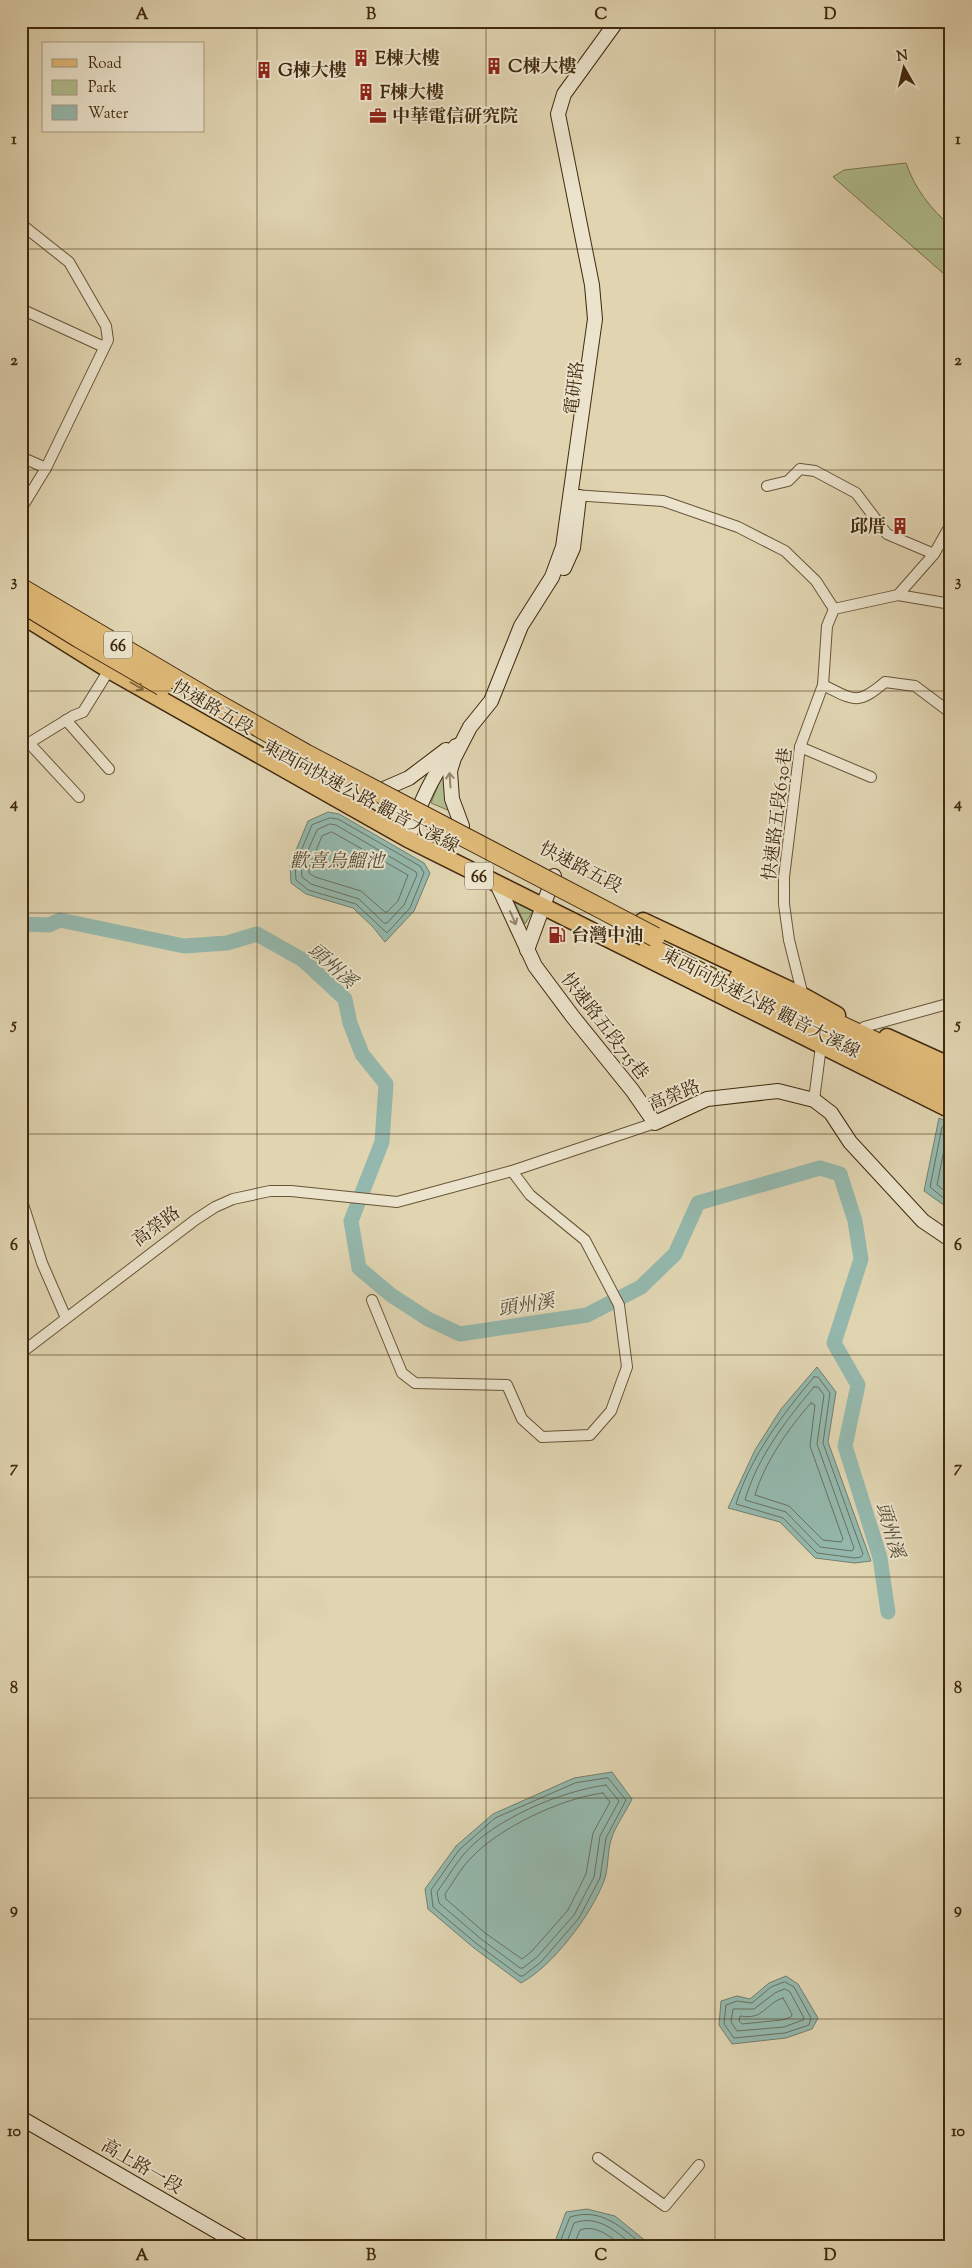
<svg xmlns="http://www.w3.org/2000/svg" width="972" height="2268" font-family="'Sorts Mill Goudy','Noto Serif TC',serif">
  <rect width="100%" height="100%" fill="#e0d4b1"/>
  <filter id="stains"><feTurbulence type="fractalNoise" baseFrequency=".004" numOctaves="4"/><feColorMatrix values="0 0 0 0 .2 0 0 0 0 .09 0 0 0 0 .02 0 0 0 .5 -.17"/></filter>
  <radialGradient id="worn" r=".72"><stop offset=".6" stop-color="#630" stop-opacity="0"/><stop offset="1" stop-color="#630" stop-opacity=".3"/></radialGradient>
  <g fill="#b0bd8e" stroke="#78734e">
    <path d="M 906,163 C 914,187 931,210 951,226 L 951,280 L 833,177 L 844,170 Z"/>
    <path d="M 447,763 L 450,811 L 431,803 Z"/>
    <path d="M 512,897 L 534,909 L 525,924 Z"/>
  </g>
  <g fill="#94b8ad" stroke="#727f6d">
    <path d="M 328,812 L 339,814 L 424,863 L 430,873 L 414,911 L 385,942 L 373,927 L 353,908 L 306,894 L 291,883 L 290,865 L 308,821 Z"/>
    <path d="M 939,1118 L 951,1123 L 951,1210 L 924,1191 Z"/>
    <path d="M 817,1367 L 836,1392 L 828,1442 L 871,1561 L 855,1563 L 815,1558 L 780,1522 L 728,1508 L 755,1450 L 781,1409 Z"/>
    <path d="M 612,1772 L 632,1799 C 626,1812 615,1826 611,1840 C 607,1853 609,1868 604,1881 C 591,1915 553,1966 521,1983 L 474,1948 L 428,1909 L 425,1889 L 456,1846 L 493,1814 L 574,1778 Z"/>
    <path d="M 786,1976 L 798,1984 L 818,2018 L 812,2029 L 786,2038 L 732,2044 L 719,2025 L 721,2001 L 737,1996 L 750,1999 L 769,1983 Z"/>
    <path d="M 587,2209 L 615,2216 L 653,2247 L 553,2247 L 566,2212 Z"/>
  </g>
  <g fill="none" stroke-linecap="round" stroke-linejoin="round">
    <g stroke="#6a705d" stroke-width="1">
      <path d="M 330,818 L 338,819 L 420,866 L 424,873 L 410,908 L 387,933 L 356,904 L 308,890 L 296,880 L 295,865 L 312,825 Z"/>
      <path d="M 330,824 L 336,825 L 416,872 L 417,875 L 404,905 L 387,923 L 384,923 L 359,899 L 311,884 L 302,877 L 301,866 L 317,830 Z"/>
      <path d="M 332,832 L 408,875 L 398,901 L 387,912 L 385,912 L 361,891 L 315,877 L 309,873 L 309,868 L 322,836 Z"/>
      <path d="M 951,1127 L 944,1126 L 942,1127 L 930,1187 L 951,1204"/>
      <path d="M 951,1133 L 947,1135 L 937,1185 L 951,1196"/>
      <path d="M 814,1377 L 818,1377 L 830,1393 L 823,1443 L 863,1554 L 861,1557 L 855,1558 L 817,1553 L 783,1518 L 736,1504 C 750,1457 783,1414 814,1377 Z"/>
      <path d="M 814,1387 L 818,1387 L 824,1395 L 817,1444 L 854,1548 L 852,1551 L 820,1547 L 786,1512 L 745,1500 C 757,1458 786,1420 814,1387 Z"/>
      <path d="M 811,1403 L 815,1405 L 810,1446 L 843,1539 L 841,1542 L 823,1540 L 789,1506 L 755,1495 C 765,1462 788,1429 811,1403 Z"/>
      <path d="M 608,1778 L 626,1800 L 606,1838 L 600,1878 L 579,1918 L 541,1962 L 523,1976 L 520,1976 L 477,1944 L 433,1907 L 431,1890 L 459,1850 L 495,1818 L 575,1783 Z"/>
      <path d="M 606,1785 L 619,1801 L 600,1836 L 594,1877 L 574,1915 L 537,1957 L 523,1968 L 520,1968 L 481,1939 L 439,1903 L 437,1892 C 446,1880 454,1866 464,1854 C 494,1819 561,1791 606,1785 Z"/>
      <path d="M 603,1793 L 610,1802 L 593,1833 L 586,1874 L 568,1910 L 532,1951 L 522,1959 L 485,1933 L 446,1899 L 445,1894 C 453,1883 460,1869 470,1859 C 498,1828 562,1798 603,1793 Z"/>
      <path d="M 785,1982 L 794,1987 L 811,2018 L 809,2025 L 785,2033 L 734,2038 L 724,2024 L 726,2005 L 737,2001 L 752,2003 L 771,1987 Z"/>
      <path d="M 785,1989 L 790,1992 L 804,2018 L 803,2020 L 784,2027 L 737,2031 L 731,2022 L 733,2009 L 754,2009 L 775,1993 Z"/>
      <path d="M 783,1998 L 792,2014 L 791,2017 L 782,2020 L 742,2024 L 739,2021 L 740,2016 C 765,2020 764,2004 783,1998 Z"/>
      <path d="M 558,2247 L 570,2217 C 602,2207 622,2228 645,2247"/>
      <path d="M 565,2247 L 574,2223 C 598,2214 617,2232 635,2247"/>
      <path d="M 573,2247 L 580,2230 C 596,2224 611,2237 623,2247"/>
    </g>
    <path stroke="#94b8ad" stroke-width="15" d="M 21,924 L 49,925 L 60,920 L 184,946 L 227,943 L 257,934 L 303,960 L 345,999 L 350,1023 L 362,1054 L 386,1084 L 382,1142 L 351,1221 L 359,1268 L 391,1295 L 428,1319 L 460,1334 L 587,1315 L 641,1287 L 675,1254 L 698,1203 L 820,1168 L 840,1174 L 855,1221 L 861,1259 L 834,1343 L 858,1385 L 845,1446 L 880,1558 L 888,1612"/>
    <g stroke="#685436" stroke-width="12">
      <g id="street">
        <path d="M 21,224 L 69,262 L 106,326 L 108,340 L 46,468 L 21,509"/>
        <path d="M 21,309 L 104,347"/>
        <path d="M 21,457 L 46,468"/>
        <path d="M 767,486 L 788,481 L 800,469 L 815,471 L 856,493 L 887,534 L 934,554"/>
        <path d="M 573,495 L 663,501 L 738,527 L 785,551 L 816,581 L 834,609"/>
        <path d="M 898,595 L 934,554 L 951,524"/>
        <path d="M 834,609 L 898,595 L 951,604"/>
        <path d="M 823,685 C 854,700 857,706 885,682 L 915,686 L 951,713"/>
        <path d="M 66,720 L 109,769"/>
        <path d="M 21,740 L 29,743 L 73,716 L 83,712 L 109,670"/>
        <path d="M 29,743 L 79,797"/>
        <path d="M 800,747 L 871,777"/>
        <path d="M 803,996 L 789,940 L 784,904 L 784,877 L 800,747 L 823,685 L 827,626 L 834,609"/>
        <path d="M 864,1027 L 951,1003"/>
        <path d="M 814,1100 L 821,1046"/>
        <path d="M 21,1198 L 42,1263 L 66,1318"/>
        <path d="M 372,1300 L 402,1373 L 415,1383 L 507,1385 L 522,1419 L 542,1437 L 590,1435 L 611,1411 L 627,1367 L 619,1305 L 585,1240 L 530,1195 L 512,1171"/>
        <path d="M 21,1353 L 195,1220 L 215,1207 L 233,1199 L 270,1191 L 291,1191 L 397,1202 L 512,1171 L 655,1123"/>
        <path d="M 598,2158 L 665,2206 L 699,2165"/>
      </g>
    </g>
    <g stroke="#40290d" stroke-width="16">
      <g id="secondary">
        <path d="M 564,568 L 573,548 L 579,497"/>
        <path d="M 386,788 L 409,778 L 446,750"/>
        <path d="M 462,826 L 452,799 L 450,771 L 454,758 L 470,727 L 491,701 L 521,626 L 552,577 L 563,547 L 595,319 L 592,285 L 558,114 L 564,94 L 617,21"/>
        <path d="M 408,839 C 419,806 432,773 456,746"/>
        <path d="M 498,886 L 535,966 L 573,1017 L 632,1090 L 655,1123 L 707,1099 L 778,1091 L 814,1100 L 831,1113 L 850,1142 L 923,1221 L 951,1240"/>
        <path d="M 527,950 L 554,876"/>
        <path d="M 21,2118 L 244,2247"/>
      </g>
    </g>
    <g stroke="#40290d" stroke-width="19">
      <g id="primary">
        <path d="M 21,615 L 109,670 L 408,839 L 951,1110"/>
        <path d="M 643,921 L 803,996 L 837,1015"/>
        <path d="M 887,1037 L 951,1066"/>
      </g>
    </g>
    <g stroke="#40290d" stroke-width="21">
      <g id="highway">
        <path d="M 649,947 L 951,1096"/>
        <path d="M 739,978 L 951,1077"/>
      </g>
    </g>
    <use href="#street" stroke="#ebe3cc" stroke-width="10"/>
    <use href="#secondary" stroke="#ebe3cc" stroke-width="14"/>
    <use href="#primary" stroke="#e0ba78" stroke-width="16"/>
    <use href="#highway" stroke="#e0ba78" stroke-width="19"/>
    <g stroke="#40290d" stroke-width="21" stroke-linecap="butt">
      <g id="highway-bridge">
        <path d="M 21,588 L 216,703 L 306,754 L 655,937"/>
        <path d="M 22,603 L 79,638 L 162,686"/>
      </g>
    </g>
    <use href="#highway-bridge" stroke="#e0ba78" stroke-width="19"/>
  </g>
  <defs><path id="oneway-shaft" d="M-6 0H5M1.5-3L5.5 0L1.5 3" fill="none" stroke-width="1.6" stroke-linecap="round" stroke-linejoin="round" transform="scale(1.25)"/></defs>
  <use stroke="#886a3d" href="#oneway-shaft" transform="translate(137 686) rotate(30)"/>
  <g stroke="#96866c">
    <use href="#oneway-shaft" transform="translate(450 780) rotate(-94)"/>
    <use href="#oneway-shaft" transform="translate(513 918) rotate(66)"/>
  </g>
  <path fill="none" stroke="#40290d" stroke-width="1" stroke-opacity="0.55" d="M 257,21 L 257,2247M 486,21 L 486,2247M 715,21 L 715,2247M 21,249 L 951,249M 21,470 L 951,470M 21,691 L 951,691M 21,913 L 951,913M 21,1134 L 951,1134M 21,1355 L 951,1355M 21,1577 L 951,1577M 21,1798 L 951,1798M 21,2019 L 951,2019"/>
  <defs>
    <g id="building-bare" transform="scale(1.35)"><path d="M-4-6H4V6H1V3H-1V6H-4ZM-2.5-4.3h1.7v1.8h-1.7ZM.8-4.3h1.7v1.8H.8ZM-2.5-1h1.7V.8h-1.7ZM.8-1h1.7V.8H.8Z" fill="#8f2418" stroke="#ebe3cc" stroke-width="2.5" paint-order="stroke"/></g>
    <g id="office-bare" transform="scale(1.35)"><path d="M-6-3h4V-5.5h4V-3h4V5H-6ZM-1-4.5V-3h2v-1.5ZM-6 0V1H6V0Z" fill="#8f2418" stroke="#ebe3cc" stroke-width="2.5" paint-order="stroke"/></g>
    <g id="fuel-bare" transform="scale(1.35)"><path d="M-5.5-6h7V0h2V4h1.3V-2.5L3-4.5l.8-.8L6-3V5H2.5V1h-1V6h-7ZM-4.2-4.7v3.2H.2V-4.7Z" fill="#8f2418" stroke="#ebe3cc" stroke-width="2.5" paint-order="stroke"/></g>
  </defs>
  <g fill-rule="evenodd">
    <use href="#building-bare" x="361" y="58"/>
    <use href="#building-bare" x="494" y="66"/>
    <use href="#building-bare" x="264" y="70"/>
    <use href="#building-bare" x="366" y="92"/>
    <use href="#office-bare" x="378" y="116"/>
    <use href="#building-bare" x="900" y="526"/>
    <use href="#fuel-bare" x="557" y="935"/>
  </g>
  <g text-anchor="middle" stroke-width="4" stroke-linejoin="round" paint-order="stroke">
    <g fill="#ebe3cc" stroke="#736146" stroke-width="1">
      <rect x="104" y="631.5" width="28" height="27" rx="4"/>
      <rect x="465" y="862.5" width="28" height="27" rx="4"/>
    </g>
    <g font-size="16" font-weight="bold" fill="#40290d">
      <text x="118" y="651">66</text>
      <text x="479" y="882">66</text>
    </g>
    <g font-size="18" font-weight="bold" fill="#40290d" stroke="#ebe3cc" text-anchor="start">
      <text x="375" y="64">E棟大樓</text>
      <text x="508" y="72">C棟大樓</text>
      <text x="278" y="76">G棟大樓</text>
      <text x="380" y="98">F棟大樓</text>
      <text x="392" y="122">中華電信研究院</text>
      <text x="886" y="532" text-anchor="end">邱厝</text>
      <text x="571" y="941">台灣中油</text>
    </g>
    <g font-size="18" fill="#40290d" stroke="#ebe3cc">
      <text transform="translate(574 388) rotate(-83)" y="6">電研路</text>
      <text transform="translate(213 707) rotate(30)" y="6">快速路五段</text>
      <text transform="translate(361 796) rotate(28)" y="6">東西向快速公路 觀音大溪線</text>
      <text transform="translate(777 814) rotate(-83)" y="6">快速路五段630巷</text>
      <text transform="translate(581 867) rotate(27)" y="6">快速路五段</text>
      <text transform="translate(761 1003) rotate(27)" y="6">東西向快速公路 觀音大溪線</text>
      <text transform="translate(605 1026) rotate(52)" y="6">快速路五段715巷</text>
      <text transform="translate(674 1095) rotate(-22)" y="6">高榮路</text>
      <text transform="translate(156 1226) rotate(-37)" y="6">高榮路</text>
      <text transform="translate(142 2166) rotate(30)" y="6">高上路一段</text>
    </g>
    <g font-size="19" font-style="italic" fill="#554d35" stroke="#ebe3cc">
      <text x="337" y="867">歡喜烏鰡池</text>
      <text transform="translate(333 965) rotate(42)" y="7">頭州溪</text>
      <text transform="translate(526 1304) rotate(-9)" y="7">頭州溪</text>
      <text transform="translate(891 1530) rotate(74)" y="7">頭州溪</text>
    </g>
  </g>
  <rect width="972" height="2268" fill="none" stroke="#e0d4b1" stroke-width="55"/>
  <rect x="42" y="42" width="162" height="90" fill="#ebe3cc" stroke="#a79980"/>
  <rect x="52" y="59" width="25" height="8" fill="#e0ba78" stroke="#a79980"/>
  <text x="88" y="68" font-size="15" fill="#40290d">Road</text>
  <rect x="52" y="80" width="25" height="15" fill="#b0bd8e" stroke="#a79980"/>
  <text x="88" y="92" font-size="15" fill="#40290d">Park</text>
  <rect x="52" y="105" width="25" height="15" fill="#94b8ad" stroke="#a79980"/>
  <text x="88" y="118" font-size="15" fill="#40290d">Water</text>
  <g transform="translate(904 68) rotate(352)" stroke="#ebe3cc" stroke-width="4" paint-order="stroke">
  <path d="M0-4L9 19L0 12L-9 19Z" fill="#40290d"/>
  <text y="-8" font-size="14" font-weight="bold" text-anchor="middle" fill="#40290d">N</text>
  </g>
  <rect x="28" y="28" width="916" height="2212" fill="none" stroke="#40290d" stroke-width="2"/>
  <g font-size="16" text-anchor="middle" font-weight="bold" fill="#40290d">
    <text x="142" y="19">A</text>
    <text x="371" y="19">B</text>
    <text x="601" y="19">C</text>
    <text x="830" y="19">D</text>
    <text x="14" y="144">1</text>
    <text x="958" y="144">1</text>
    <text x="14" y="365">2</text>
    <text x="958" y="365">2</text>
    <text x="14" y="586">3</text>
    <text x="958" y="586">3</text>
    <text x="14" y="808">4</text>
    <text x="958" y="808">4</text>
    <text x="14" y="1029">5</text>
    <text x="958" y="1029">5</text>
    <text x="14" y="1250">6</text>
    <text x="958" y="1250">6</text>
    <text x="14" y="1472">7</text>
    <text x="958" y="1472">7</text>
    <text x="14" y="1693">8</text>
    <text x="958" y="1693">8</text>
    <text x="14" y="1914">9</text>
    <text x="958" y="1914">9</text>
    <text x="14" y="2136">10</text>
    <text x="958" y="2136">10</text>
    <text x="142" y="2260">A</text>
    <text x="371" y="2260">B</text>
    <text x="601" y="2260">C</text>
    <text x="830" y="2260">D</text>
  </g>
  <rect width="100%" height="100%" filter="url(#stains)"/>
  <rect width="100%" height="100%" fill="url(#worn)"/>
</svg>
